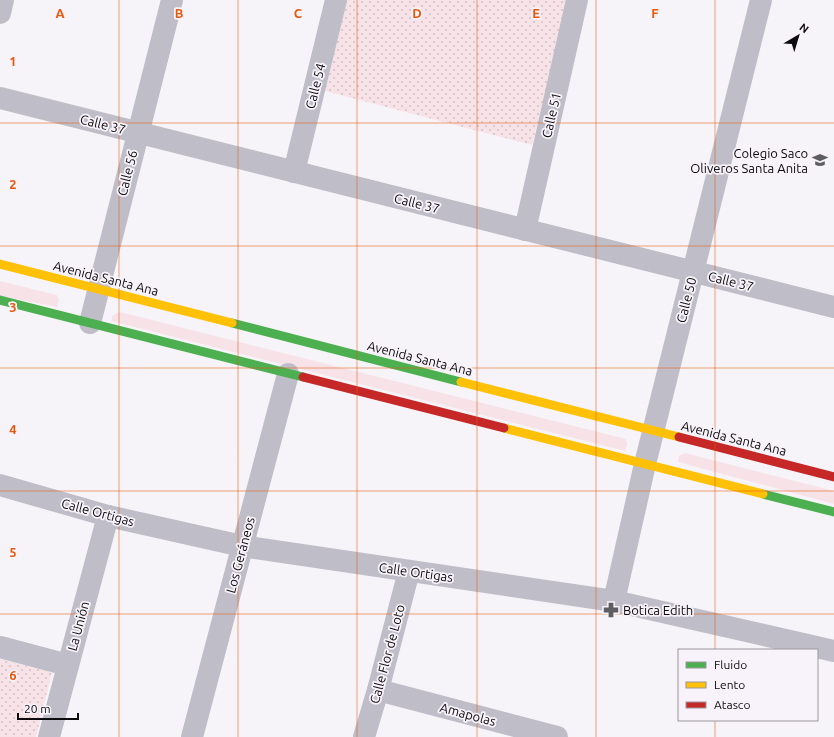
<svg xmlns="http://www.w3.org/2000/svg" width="834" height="737" font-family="Ubuntu,sans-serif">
  <defs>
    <pattern id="park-dots" width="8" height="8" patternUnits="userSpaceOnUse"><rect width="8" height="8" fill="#f7e2e7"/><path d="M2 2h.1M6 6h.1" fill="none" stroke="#d3c1c5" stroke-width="1.8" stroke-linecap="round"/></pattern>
  </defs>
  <rect width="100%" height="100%" fill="#f7f4f9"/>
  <g fill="#f7e2e7">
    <path d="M 0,281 L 57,295 L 59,300 L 57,307 L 0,296 Z"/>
    <path d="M 120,312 L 626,439 L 627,444 L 625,451 L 111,321 L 113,315 Z"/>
    <path d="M 685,453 L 834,491 L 834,504 L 678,462 L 679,456 Z"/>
  </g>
  <g fill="url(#park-dots)">
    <path d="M 347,0 L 570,0 L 532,145 L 325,91 Z"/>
    <path d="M 0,659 L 52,672 L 36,737 L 0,737 Z"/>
  </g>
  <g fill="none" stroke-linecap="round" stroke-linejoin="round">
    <g stroke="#bfbec8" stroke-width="22">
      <path d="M 0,13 L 3,0"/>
      <path d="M 0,98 L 834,307"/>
      <path d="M 294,172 L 336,0"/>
      <path d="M 525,230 L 577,0"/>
      <path d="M 90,323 L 172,0"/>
      <path d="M 0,485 L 108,516 L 242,546 L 614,601 L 834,651"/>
      <path d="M 614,601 L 645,464 L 761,0"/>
      <path d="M 0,647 L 68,665"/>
      <path d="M 378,690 L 557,737"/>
      <path d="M 49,737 L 108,516"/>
      <path d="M 192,737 L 288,374"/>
      <path d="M 364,737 L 378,690 L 409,571"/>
    </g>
    <g stroke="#4caf50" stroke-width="9">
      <path d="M 0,300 L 303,377"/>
      <path d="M 232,323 L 461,382"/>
      <path d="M 763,494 L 834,512"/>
    </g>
    <g stroke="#ffc107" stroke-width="9">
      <path d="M 0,264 L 232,323"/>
      <path d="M 461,382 L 679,437"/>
      <path d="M 504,428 L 763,494"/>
    </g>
    <g stroke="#c62828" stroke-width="9">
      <path d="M 303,377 L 504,428"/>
      <path d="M 679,437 L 834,477"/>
    </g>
  </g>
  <path fill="none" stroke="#e8590c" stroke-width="1" stroke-opacity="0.55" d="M 119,0 L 119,737M 238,0 L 238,737M 357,0 L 357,737M 477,0 L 477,737M 596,0 L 596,737M 715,0 L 715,650M 0,123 L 834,123M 0,246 L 834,246M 0,368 L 834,368M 0,491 L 834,491M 0,614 L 834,614M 715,720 L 715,737"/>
  <defs>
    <g id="school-bare" transform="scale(1.2)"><path d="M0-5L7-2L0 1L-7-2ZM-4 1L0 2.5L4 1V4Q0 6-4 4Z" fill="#5e5d60" stroke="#f8f3fa" stroke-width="2.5" paint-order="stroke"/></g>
    <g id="pharmacy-bare" transform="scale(1.2)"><path d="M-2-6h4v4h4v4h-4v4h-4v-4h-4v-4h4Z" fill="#5e5d60" stroke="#f8f3fa" stroke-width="2.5" paint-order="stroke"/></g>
  </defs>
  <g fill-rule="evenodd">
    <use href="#school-bare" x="820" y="160"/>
    <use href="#pharmacy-bare" x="611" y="610"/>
  </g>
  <g text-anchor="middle" stroke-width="3.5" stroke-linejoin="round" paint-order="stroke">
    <g font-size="13" fill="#0c0b0d" stroke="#f8f3fa">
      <text transform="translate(315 86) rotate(-76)" y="5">Calle 54</text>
      <text transform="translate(551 115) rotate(-77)" y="5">Calle 51</text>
      <text transform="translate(103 124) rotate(14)" y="5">Calle 37</text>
      <text transform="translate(127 173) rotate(-76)" y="5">Calle 56</text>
      <text transform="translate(417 203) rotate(14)" y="5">Calle 37</text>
      <text transform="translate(106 278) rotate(14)" y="5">Avenida Santa Ana</text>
      <text transform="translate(731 281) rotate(14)" y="5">Calle 37</text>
      <text transform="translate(686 300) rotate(-76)" y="5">Calle 50</text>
      <text transform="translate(420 358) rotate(14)" y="5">Avenida Santa Ana</text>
      <text transform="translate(734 438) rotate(14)" y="5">Avenida Santa Ana</text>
      <text transform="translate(98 512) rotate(15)" y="5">Calle Ortigas</text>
      <text transform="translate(240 555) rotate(-75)" y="5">Los Geráneos</text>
      <text transform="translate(416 572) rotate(8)" y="5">Calle Ortigas</text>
      <text transform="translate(78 626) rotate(-75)" y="5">La Unión</text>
      <text transform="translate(387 654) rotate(-75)" y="5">Calle Flor de Loto</text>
      <text transform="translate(468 714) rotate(15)" y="5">Amapolas</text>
    </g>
    <g font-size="13" fill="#0c0b0d" stroke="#f8f3fa" text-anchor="end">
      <text x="808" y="158">Colegio Saco<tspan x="808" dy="15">Oliveros Santa Anita</tspan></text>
      <text x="623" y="615" text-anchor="start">Botica Edith</text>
    </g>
  </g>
  <g font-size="13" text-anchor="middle" font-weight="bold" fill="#e8590c" stroke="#f8f3fa" stroke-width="3.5" stroke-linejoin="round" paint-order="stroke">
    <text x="60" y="18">A</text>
    <text x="179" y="18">B</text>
    <text x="298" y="18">C</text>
    <text x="417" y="18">D</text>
    <text x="536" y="18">E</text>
    <text x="655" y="18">F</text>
    <text x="13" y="66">1</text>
    <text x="13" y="189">2</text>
    <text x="13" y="312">3</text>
    <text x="13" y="434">4</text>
    <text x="13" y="557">5</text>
    <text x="13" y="680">6</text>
  </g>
  <rect x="678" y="649" width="140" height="72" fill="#f8f3fa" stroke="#9a969b"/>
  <rect x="686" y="662" width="20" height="6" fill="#4caf50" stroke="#9a969b"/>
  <text x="714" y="669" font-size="12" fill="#0c0b0d">Fluido</text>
  <rect x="686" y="682" width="20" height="6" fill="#ffc107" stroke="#9a969b"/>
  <text x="714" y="689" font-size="12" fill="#0c0b0d">Lento</text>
  <rect x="686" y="702" width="20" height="6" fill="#c62828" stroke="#9a969b"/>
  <text x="714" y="709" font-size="12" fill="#0c0b0d">Atasco</text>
  <g transform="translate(798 36) rotate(38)" stroke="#f8f3fa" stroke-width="3" paint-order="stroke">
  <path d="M0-3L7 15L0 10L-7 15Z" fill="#0c0b0d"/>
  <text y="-6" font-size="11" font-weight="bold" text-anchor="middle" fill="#0c0b0d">N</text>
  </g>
  <path d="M18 713v6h60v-6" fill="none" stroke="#0c0b0d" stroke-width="2"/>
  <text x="24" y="713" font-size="12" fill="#0c0b0d" stroke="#f8f3fa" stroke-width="3" paint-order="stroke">20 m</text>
</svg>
